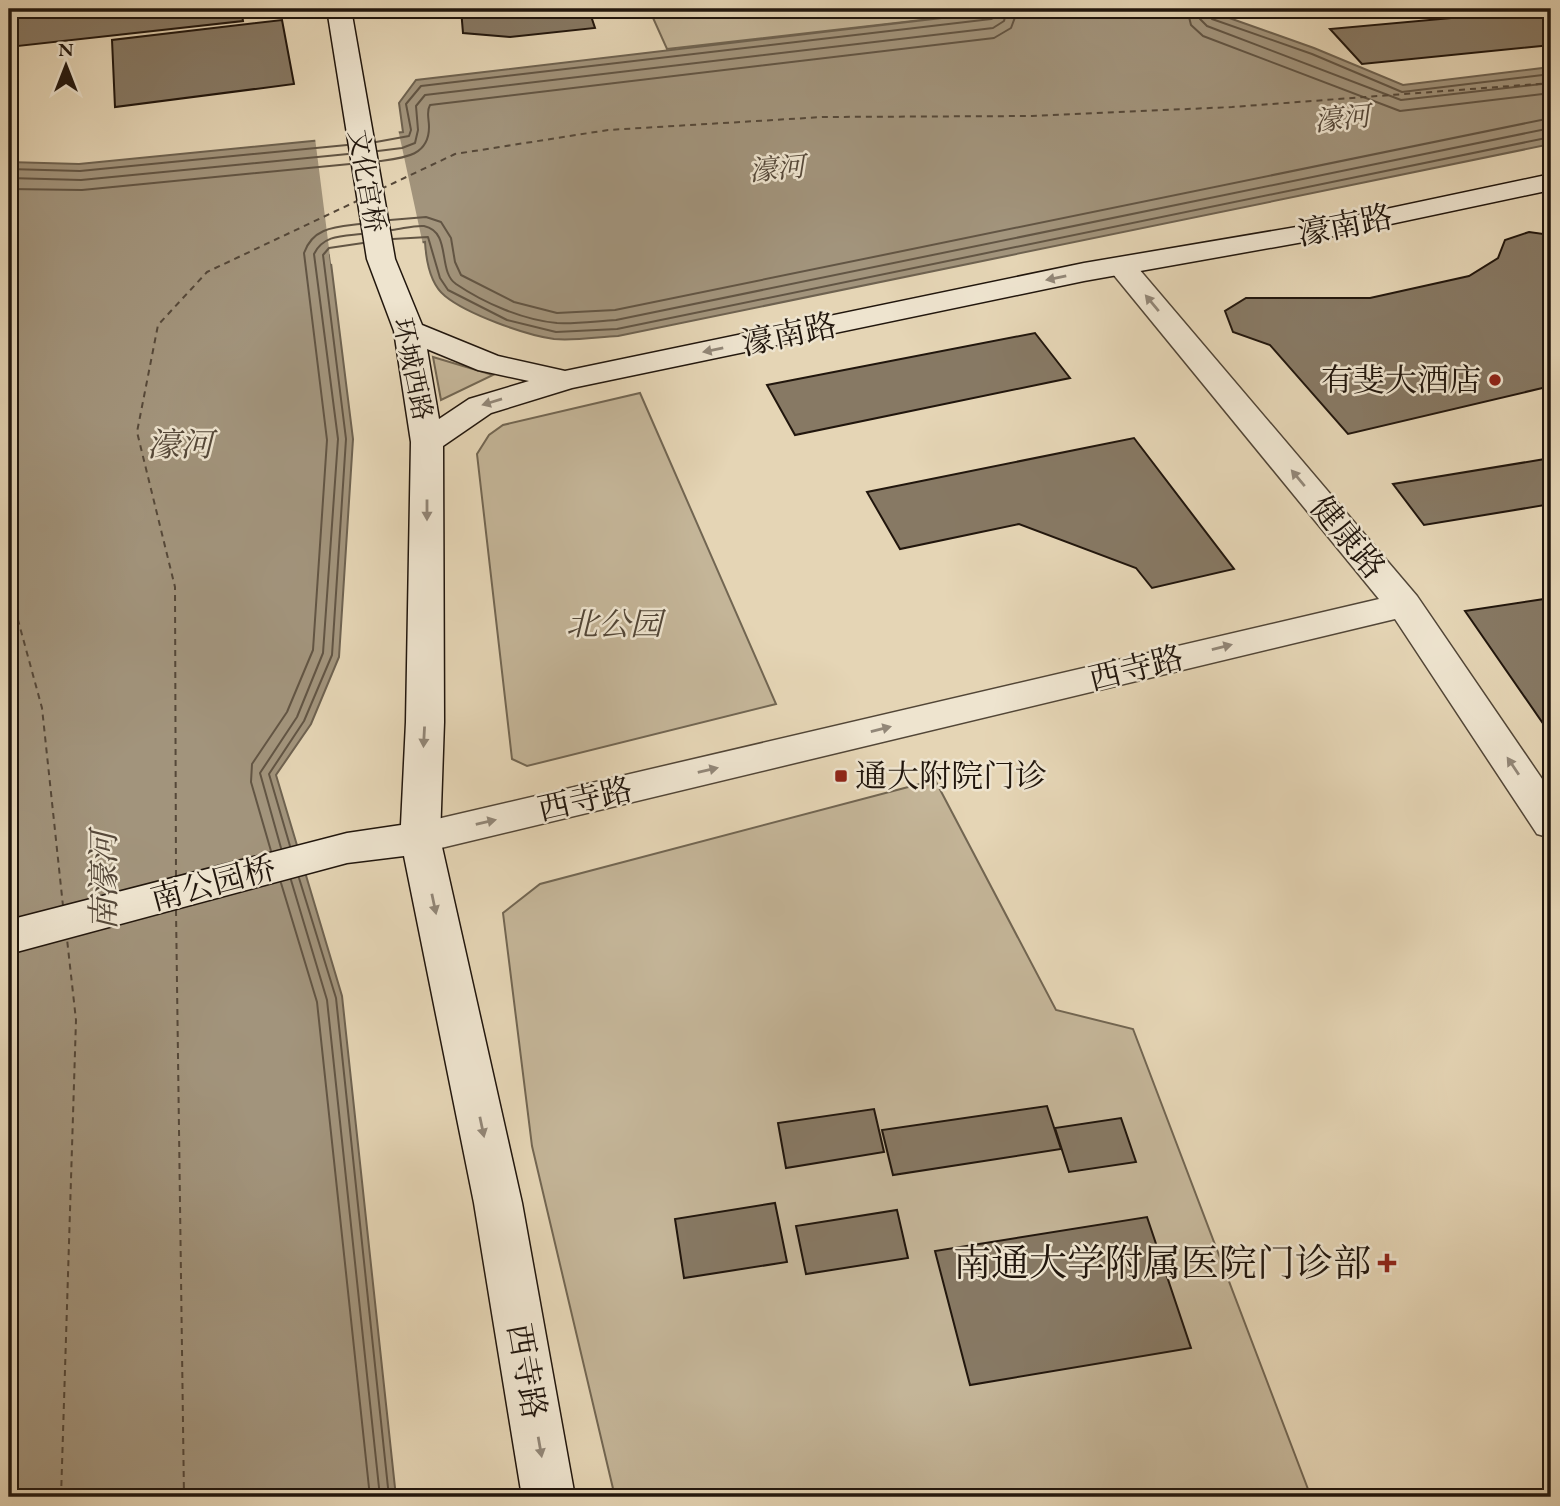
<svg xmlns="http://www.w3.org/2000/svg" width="1560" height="1506" font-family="'EB Garamond','Noto Serif SC',serif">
  <rect width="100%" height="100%" fill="#e5d5b5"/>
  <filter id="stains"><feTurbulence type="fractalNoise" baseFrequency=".00286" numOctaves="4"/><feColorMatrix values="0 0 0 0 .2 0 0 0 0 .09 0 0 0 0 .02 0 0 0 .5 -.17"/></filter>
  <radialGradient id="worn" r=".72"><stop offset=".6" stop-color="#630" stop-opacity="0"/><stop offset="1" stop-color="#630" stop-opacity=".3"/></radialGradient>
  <g fill="#c4b598" stroke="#726652" stroke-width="2">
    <path d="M 649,9 L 1019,9 L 667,49 Z"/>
    <path d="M 433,357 L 493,375 L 441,400 Z"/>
    <path d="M 640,393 L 776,704 L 527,766 L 512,759 L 477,454 L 489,435 L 503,425 Z"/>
    <path d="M 935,780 L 1056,1010 L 1133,1029 L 1311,1497 L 615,1497 L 532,1146 L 503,913 L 540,884 Z"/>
  </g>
  <path fill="#a2947c" stroke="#6e6250" stroke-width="2" d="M 1019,9 L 1204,9 L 1314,48 L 1403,85 L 1551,67 L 1551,144 L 618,336 C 598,337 574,341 554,339 C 525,335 467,314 445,296 C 430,284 426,259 425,242 L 330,255 L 353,439 L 339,657 L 311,724 L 276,775 L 342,996 L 396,1497 L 9,1497 L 9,162 L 79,164 L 403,132 L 399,103 L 416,80 Z"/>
  <path fill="#e5d5b5" d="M 398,129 L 425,254 L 421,254 L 421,246 L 334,257 L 334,263 L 331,264 L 315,138 Z"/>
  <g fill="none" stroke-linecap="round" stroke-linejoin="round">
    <g stroke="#625544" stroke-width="2">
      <path d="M 1187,9 L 1191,25 L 1203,36 L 1400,111 L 1551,93"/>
      <path d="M 1198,9 L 1200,19 L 1207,26 L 1401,100 L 1551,83"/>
      <path d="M 1207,9 L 1212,19 L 1312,54 L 1402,92 L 1551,74"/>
      <path d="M 376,142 L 409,136 L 411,130 L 406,104 L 421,86 L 991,19 L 997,16 L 998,9"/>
      <path d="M 378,151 L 402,148 L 415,143 L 418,130 L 416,106 L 425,95 L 993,28 L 1004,21 L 1007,9"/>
      <path d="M 380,161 C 404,158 429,156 429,127 C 429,118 426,112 430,105 L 994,38 L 1011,28 L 1018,9"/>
      <path d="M 9,169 L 80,171 L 347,145"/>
      <path d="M 9,178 L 81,180 L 348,154"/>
      <path d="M 9,189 L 82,190 L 350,164"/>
      <path d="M 390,220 L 426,217 L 441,222 L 451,238 L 455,262 L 461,275 L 514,302 L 557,313 L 615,310 L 1551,118"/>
      <path d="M 392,230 C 402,229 415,225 424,226 C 452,232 437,271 456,284 C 484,303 523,320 557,323 C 576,324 597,321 616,320 L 1551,128"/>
      <path d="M 393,239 L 428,237 L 440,278 L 448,290 L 507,320 L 556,332 L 617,329 L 1551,137"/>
      <path d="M 290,846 L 269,774 L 304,721 L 332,655 L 346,439 L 323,255 L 329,248 L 363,243"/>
      <path d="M 281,848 L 260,773 L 297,717 L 323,653 L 338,439 L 314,254 C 323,235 343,236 361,234"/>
      <path d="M 271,851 L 251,782 L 252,764 L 287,712 L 313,650 L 327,440 L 304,253 C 313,227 336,227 360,224"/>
      <path d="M 299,878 L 336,998 L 389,1497"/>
      <path d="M 291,880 L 327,1000 L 380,1497"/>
      <path d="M 281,883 L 317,1002 L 370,1497"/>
    </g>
    <g stroke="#554839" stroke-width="2" stroke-dasharray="6 5" stroke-linecap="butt">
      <path d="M 381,189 L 455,154 L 608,130 L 823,117 L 1032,116 L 1232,107 L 1551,83"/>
      <path d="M 9,587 L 42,708 L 63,906"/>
      <path d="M 176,876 L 175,587 L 137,432 L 158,325 L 207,272 L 357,201"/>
      <path d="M 176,910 L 184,1497"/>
      <path d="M 61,1497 L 76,1020 L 67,939"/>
    </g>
  </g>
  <g fill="#877964" stroke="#21160d" stroke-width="2">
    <path d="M 9,9 L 241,9 L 243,21 L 9,47 Z"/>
    <path d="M 461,9 L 634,9 L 590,13 L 595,28 L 510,37 L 463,33 Z"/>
    <path d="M 1551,9 L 1551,45 L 1362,64 L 1330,29 Z"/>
    <path d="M 282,20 L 294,84 L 115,107 L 112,40 Z"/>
    <path d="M 1529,232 L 1551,235 L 1551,386 L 1348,434 L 1270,345 L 1233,332 L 1225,311 L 1246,298 L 1370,298 L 1469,276 L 1498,258 L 1505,240 Z"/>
    <path d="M 1035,333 L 1070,378 L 795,435 L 767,385 Z"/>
    <path d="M 1134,438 L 1234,569 L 1152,588 L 1136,568 L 1019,524 L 900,549 L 867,492 Z"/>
    <path d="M 1551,458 L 1551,504 L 1424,525 L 1393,484 Z"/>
    <path d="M 1551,598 L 1551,735 L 1465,611 Z"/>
    <path d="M 1047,1106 L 1061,1149 L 893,1175 L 882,1130 Z"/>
    <path d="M 874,1109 L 884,1152 L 786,1168 L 778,1123 Z"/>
    <path d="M 1121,1118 L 1136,1162 L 1069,1172 L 1055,1128 Z"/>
    <path d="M 775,1203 L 787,1262 L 684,1278 L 675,1219 Z"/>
    <path d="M 897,1210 L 908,1258 L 806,1274 L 796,1226 Z"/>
    <path d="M 1147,1217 L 1191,1348 L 970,1385 L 935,1251 Z"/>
  </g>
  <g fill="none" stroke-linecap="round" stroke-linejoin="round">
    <g stroke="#524637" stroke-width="3">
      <path id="street" d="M 1123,259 L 1133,262 L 1417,596 L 1551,792 L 1551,838 L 1537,834 L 1395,619 L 420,853 L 406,849 L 400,838 L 406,827 L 420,823 L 1379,599 L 1113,274 L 1109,268 L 1113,262 Z"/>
    </g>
    <g stroke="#21160d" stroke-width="3">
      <path id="secondary" d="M 327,9 L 351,9 L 395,259 L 422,325 L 498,356 L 565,371 L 1084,263 L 1320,223 L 1551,174 L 1551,190 L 1320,239 L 1084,281 L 572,388 L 491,413 L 443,446 L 444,722 L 440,838 L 522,1203 L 575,1497 L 522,1497 L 474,1203 L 404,856 L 347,863 L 9,954 L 9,920 L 347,833 L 401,825 L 406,722 L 411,442 L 394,331 L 367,259 ZM 427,349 L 478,370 L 529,381 L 469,399 L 439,419 Z"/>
    </g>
    <use href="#street" fill="#eee4cf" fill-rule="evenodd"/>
    <use href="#secondary" fill="#eee4cf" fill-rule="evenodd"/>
  </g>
  <defs><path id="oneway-solid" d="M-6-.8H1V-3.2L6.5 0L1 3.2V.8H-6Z" transform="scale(1.75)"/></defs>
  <g fill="#928778">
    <use href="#oneway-solid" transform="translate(1056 278) rotate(168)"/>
    <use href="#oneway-solid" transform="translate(1152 303) rotate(-130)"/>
    <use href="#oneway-solid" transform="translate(713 350) rotate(168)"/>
    <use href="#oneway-solid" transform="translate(492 402) rotate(163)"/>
    <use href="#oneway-solid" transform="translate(1298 478) rotate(-130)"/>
    <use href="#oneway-solid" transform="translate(427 510) rotate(90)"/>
    <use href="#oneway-solid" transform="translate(1222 647) rotate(-14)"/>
    <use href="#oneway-solid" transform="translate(881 729) rotate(-14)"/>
    <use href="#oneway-solid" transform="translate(424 737) rotate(93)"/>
    <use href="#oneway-solid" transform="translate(1513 766) rotate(-124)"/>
    <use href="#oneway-solid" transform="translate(708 770) rotate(-13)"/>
    <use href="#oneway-solid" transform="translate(486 822) rotate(-13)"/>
    <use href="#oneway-solid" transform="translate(434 904) rotate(78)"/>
    <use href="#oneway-solid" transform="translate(482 1127) rotate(78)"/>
    <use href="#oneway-solid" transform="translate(540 1447) rotate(80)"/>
  </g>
  <g fill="#8f2418" stroke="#eee4cf" stroke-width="2.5">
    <circle cx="1495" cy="380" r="7"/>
    <rect x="834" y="769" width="14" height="14" rx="3.5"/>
    <path d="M1383.5 1252.5h7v7h7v7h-7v7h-7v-7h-7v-7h7z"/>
  </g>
  <g text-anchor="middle" stroke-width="5" stroke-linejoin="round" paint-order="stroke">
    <g font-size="26" fill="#21160d" stroke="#eee4cf">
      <text transform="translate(367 181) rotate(80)" y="9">文化宫桥</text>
      <text transform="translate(413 369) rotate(78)" y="9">环城西路</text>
    </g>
    <g font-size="28" font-style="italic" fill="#554839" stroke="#eee4cf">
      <text transform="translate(1342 118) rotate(-6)" y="10">濠河</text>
      <text transform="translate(777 168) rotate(-5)" y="10">濠河</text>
    </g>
    <g font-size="32" fill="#21160d" stroke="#eee4cf">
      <text transform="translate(1345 225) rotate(-11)" y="11">濠南路</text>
      <text transform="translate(789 334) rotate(-12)" y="11">濠南路</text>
      <text transform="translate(1348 537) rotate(50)" y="11">健康路</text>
      <text transform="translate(1136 668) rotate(-14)" y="11">西寺路</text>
      <text transform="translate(585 799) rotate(-13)" y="11">西寺路</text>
      <text transform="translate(213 883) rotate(-15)" y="11">南公园桥</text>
      <text transform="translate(527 1371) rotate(80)" y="11">西寺路</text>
    </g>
    <g font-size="32" fill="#21160d" stroke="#eee4cf" text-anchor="end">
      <text x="1481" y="391">有斐大酒店</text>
      <text x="855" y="787" text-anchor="start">通大附院门诊</text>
    </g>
    <g font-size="32" font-style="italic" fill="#524637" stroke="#eee4cf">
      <text x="614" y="635">北公园</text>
    </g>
    <g font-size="33" font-style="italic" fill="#554839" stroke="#eee4cf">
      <text x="180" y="456">濠河</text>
      <text transform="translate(103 881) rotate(-90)" y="12">南濠河</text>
    </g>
    <g font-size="38" fill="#21160d" stroke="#eee4cf" text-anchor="end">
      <text x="1371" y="1276">南通大学附属医院门诊部</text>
    </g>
  </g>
  <rect width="1560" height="1506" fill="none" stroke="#e5d5b5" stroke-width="35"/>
  <rect x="10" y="10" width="1539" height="1485" fill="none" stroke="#21160d" stroke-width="3.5"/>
  <rect x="18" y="18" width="1525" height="1471" fill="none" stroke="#21160d" stroke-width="2"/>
  <g transform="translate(66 66)" stroke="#eee4cf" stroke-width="5" paint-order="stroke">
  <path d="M0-5L12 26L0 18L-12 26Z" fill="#21160d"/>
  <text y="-10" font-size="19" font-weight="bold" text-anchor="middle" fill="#21160d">N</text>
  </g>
  <rect width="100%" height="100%" filter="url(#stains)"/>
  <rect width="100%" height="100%" fill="url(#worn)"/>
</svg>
